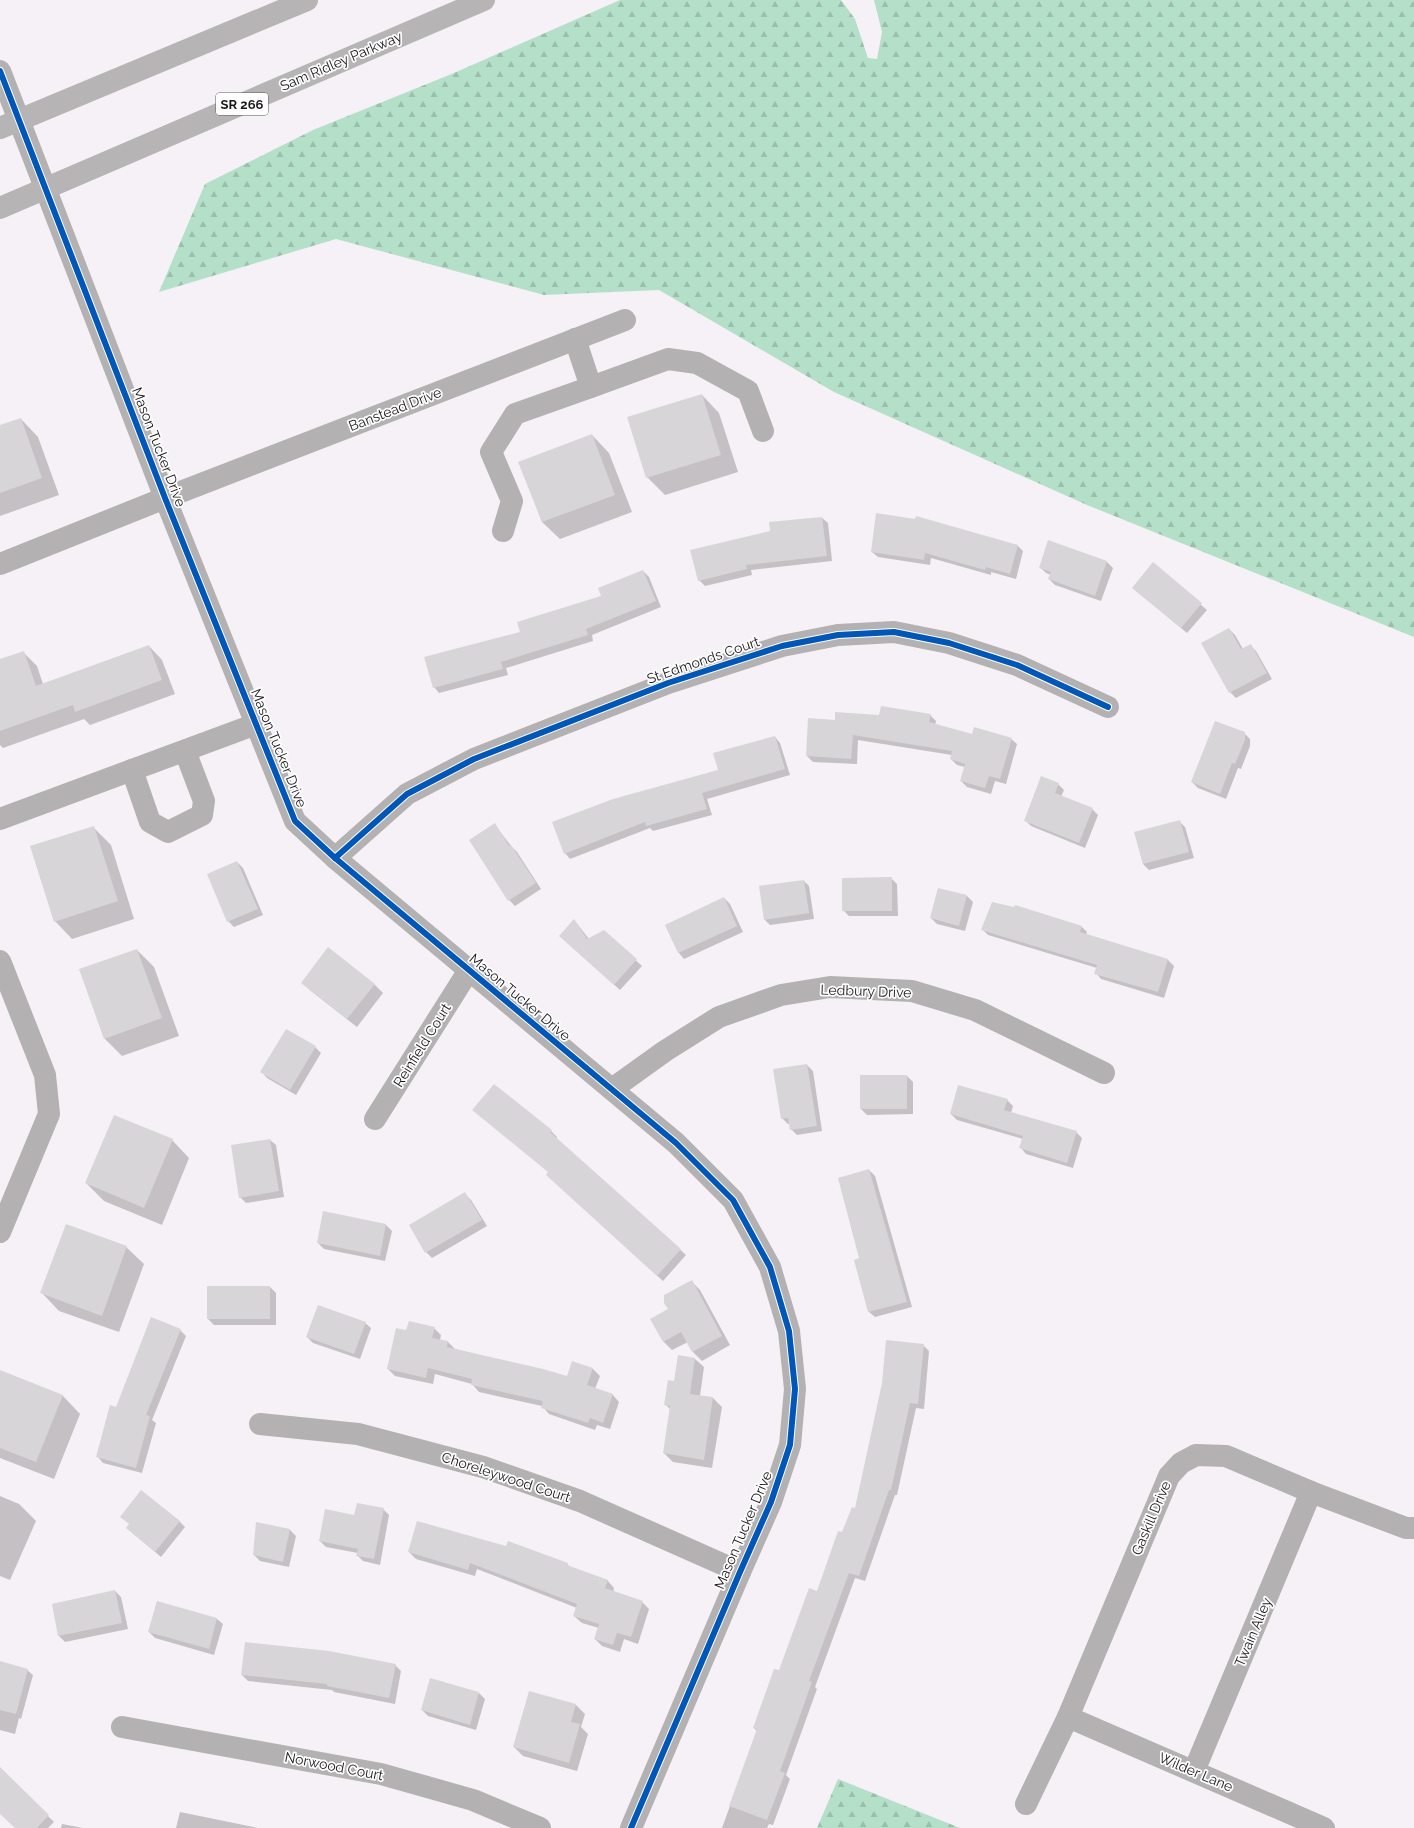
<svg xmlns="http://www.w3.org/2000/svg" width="1414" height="1828" font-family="Raleway,sans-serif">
  <defs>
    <pattern id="forest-firs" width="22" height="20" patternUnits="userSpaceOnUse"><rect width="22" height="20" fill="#b4e0c9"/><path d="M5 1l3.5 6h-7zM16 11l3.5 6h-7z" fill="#9abfac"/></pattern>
  </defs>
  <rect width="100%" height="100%" fill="#f5f1f6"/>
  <g fill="url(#forest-firs)">
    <path d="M 620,0 L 841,0 L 855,19 L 868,58 L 877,59 L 882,32 L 874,0 L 1414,0 L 1414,637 L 1087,505 L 834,392 L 659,290 L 544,295 L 336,239 L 159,292 L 205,184 L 313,130 L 454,73 Z"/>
    <path d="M 838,1779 L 960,1828 L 817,1828 Z"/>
  </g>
  <g fill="#0003">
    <path d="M 702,395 L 719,413 L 738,472 L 665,495 L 647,477 Z"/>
    <path d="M 21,419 L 38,437 L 59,495 L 0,516 L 0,426 Z"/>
    <path d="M 592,435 L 609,453 L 632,512 L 560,539 L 542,522 L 520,463 Z"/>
    <path d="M 822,518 L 828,523 L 832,561 L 751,570 L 752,575 L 705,586 L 699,580 L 772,531 L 771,523 Z"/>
    <path d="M 1049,542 L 1107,562 L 1113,568 L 1101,601 L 1055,585 L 1049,579 L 1051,575 L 1046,573 L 1040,567 Z"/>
    <path d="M 1017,545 L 1023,551 L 1016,579 L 991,572 L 991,575 L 931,558 L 930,565 L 878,557 L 872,552 Z"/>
    <path d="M 1153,564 L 1207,610 L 1187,633 L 1133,588 Z"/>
    <path d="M 643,571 L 649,577 L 661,607 L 592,635 L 593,641 L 506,668 L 508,675 L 439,693 L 434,687 L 522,633 L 602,597 Z"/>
    <path d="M 1229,629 L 1235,635 L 1243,649 L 1250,645 L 1256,651 L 1272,679 L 1236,698 L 1230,692 Z"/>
    <path d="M 149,646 L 162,660 L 175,694 L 90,725 L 84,719 L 3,748 L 0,745 L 0,660 L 23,652 L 37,666 L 43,684 Z"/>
    <path d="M 930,715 L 936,721 L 935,725 L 972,735 L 1011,739 L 1017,744 L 1006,784 L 995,781 L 991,794 L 967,787 L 961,781 L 965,767 L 957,765 L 951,759 L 952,755 L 858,740 L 857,764 L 813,762 L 807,756 L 835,721 L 880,716 Z"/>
    <path d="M 1244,733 L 1250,739 L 1250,746 L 1241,769 L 1238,768 L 1226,799 L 1198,788 L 1192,782 Z"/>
    <path d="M 775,737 L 780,743 L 790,775 L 707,799 L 712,815 L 653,831 L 650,828 L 570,859 L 565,853 L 719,770 Z"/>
    <path d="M 1058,784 L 1064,790 L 1061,797 L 1092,809 L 1098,815 L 1085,848 L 1031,826 L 1025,820 Z"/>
    <path d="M 1179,821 L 1185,827 L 1194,858 L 1149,870 L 1143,864 L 1135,833 Z"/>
    <path d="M 495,825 L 511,846 L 517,852 L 541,889 L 515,906 L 509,900 Z"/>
    <path d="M 93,827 L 111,845 L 134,919 L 72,939 L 55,921 Z"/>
    <path d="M 237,862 L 243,868 L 263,915 L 234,927 L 228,921 Z"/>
    <path d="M 891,878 L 897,884 L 898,916 L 849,916 L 843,910 Z"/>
    <path d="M 804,881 L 809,886 L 814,919 L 770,925 L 764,919 Z"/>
    <path d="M 938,889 L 967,896 L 973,902 L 965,931 L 937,924 L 931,918 Z"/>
    <path d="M 724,898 L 730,904 L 743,932 L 684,959 L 679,953 L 666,925 Z"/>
    <path d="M 574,920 L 589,939 L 604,931 L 642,966 L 620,990 L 566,941 Z"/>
    <path d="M 1081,926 L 1087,932 L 1086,935 L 1168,960 L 1174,966 L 1164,998 L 1101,979 L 1096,973 L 1097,968 L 988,935 L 982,929 Z"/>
    <path d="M 137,950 L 154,967 L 179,1036 L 122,1056 L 104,1038 Z"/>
    <path d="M 302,982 L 374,984 L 383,993 L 357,1027 L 311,991 Z"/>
    <path d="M 315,1047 L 321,1053 L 296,1095 L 267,1078 L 262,1072 Z"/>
    <path d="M 807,1065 L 813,1071 L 822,1131 L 797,1135 L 791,1129 L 790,1124 L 788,1124 L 782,1118 Z"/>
    <path d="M 907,1076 L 913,1082 L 913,1114 L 867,1115 L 861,1109 Z"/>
    <path d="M 494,1085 L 551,1131 L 557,1137 L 556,1139 L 686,1255 L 663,1281 L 553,1180 Z"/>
    <path d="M 1007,1100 L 1013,1106 L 1011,1113 L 1076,1132 L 1082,1138 L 1073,1168 L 1026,1154 L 1021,1148 L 1023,1139 L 957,1120 L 951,1114 Z"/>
    <path d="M 172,1140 L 189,1158 L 162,1225 L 104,1201 L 86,1183 Z"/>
    <path d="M 270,1140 L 276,1145 L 284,1197 L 246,1203 L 240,1197 Z"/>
    <path d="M 869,1170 L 875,1176 L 912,1307 L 875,1317 L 869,1312 L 861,1259 Z"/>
    <path d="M 465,1194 L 471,1200 L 487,1226 L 432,1258 L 426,1252 Z"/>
    <path d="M 386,1225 L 392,1231 L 385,1261 L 324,1249 L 318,1243 Z"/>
    <path d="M 126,1247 L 144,1264 L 119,1332 L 59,1311 L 42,1293 Z"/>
    <path d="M 691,1281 L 700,1290 L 730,1345 L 702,1361 L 693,1352 L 688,1342 L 672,1350 L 663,1341 L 669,1310 Z"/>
    <path d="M 270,1287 L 276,1293 L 276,1325 L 214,1325 L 208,1319 Z"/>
    <path d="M 365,1323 L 371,1328 L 360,1359 L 313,1343 L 307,1337 Z"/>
    <path d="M 434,1328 L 441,1335 L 440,1340 L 448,1342 L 455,1349 L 567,1378 L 593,1369 L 600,1376 L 595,1389 L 612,1394 L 619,1402 L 610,1429 L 597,1425 L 595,1430 L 549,1414 L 542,1406 L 479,1392 L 472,1384 L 435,1374 L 433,1384 L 395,1376 L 388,1369 L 407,1332 Z"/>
    <path d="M 180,1330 L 186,1336 L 152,1420 L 156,1423 L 142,1473 L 103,1463 L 98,1457 L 116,1408 Z"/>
    <path d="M 923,1345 L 929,1351 L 924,1409 L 916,1408 L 897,1495 L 895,1495 L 865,1581 L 855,1578 L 815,1687 L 817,1689 L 786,1775 L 790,1779 L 773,1825 L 769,1824 L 767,1828 L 722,1828 L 757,1731 L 754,1728 L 856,1509 Z"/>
    <path d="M 679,1356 L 695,1359 L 704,1367 L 700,1396 L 713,1398 L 722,1407 L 712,1468 L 673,1462 L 664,1453 L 671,1410 L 665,1404 L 675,1382 Z"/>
    <path d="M 0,1384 L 63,1396 L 80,1414 L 54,1479 L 0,1458 Z"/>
    <path d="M 0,1496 L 19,1504 L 36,1521 L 10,1580 L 0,1576 Z"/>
    <path d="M 383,1509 L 389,1515 L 380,1565 L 363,1561 L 357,1555 L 358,1553 L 326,1547 L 320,1541 L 355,1516 Z"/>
    <path d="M 179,1521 L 185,1527 L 161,1557 L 127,1528 L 130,1525 Z"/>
    <path d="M 257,1523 L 290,1530 L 296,1536 L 289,1567 L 260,1561 L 254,1555 Z"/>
    <path d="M 409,1552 L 567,1564 L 570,1567 L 607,1580 L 614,1588 L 613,1592 L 642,1602 L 649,1609 L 638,1644 L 624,1639 L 620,1652 L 602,1646 L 595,1639 L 599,1628 L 582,1623 L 574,1616 L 577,1608 L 477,1569 L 475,1576 L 416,1559 Z"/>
    <path d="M 115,1591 L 121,1597 L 128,1629 L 65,1642 L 59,1636 L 53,1604 Z"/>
    <path d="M 157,1602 L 217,1619 L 223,1624 L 214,1655 L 155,1638 L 149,1632 Z"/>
    <path d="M 0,1662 L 27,1670 L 33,1675 L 21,1719 L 19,1718 L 15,1734 L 0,1730 Z"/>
    <path d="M 395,1665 L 401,1671 L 395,1704 L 334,1692 L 332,1690 L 248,1681 L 242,1675 Z"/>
    <path d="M 431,1679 L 479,1693 L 485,1699 L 476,1730 L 428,1716 L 422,1710 Z"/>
    <path d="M 576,1705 L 585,1714 L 581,1727 L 588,1734 L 577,1771 L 523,1756 L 514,1747 Z"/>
    <path d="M 0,1769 L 54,1822 L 48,1828 L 16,1828 L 0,1813 Z"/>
    <path d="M 180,1812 L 258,1828 L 176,1828 Z"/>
    <path d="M 62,1824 L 83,1828 L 61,1828 Z"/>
  </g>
  <g fill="#d8d5d9">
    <path d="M 702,394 L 721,455 L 646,478 L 627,417 Z"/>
    <path d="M 21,418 L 42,478 L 0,493 L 0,425 Z"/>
    <path d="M 592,434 L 615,495 L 542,522 L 518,462 Z"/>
    <path d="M 876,513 L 915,519 L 916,516 L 1018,545 L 1010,574 L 986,567 L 985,570 L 925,553 L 924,560 L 871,552 Z"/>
    <path d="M 822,517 L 827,556 L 746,565 L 747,569 L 698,581 L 690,550 L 770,531 L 769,522 Z"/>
    <path d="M 1048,540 L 1107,561 L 1095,596 L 1048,579 L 1051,572 L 1039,568 Z"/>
    <path d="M 1153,562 L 1202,603 L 1181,628 L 1132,588 Z"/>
    <path d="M 643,570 L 656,601 L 586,629 L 588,635 L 501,662 L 503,669 L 433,688 L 424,657 L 520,632 L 517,622 L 601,596 L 598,588 Z"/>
    <path d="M 1229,628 L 1241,649 L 1251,644 L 1267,673 L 1229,693 L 1201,643 Z"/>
    <path d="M 149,645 L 162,680 L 75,712 L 73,705 L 0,731 L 0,659 L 24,651 L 36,686 Z"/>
    <path d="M 881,706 L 931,714 L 929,722 L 972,734 L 974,727 L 1012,738 L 1000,779 L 989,776 L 985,788 L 960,781 L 965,764 L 950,759 L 952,751 L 853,735 L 851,759 L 806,756 L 808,718 L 835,720 L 835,712 L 879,715 Z"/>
    <path d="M 1215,721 L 1245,732 L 1245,740 L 1235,764 L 1232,763 L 1220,794 L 1191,782 Z"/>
    <path d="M 775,736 L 785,769 L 702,793 L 707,809 L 646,826 L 645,822 L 564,854 L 552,822 L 613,799 L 718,770 L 713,753 Z"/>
    <path d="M 1041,776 L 1059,783 L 1055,793 L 1093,808 L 1079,843 L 1024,821 Z"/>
    <path d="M 1180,820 L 1189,852 L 1143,864 L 1134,832 Z"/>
    <path d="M 495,823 L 509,846 L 511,845 L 536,883 L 508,901 L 469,840 Z"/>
    <path d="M 94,826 L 118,901 L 54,922 L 30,846 Z"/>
    <path d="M 237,861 L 258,909 L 227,922 L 207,874 Z"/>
    <path d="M 892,877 L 892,911 L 842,911 L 842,878 Z"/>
    <path d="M 804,880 L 809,913 L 764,920 L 759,886 Z"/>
    <path d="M 938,888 L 967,895 L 959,926 L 930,918 Z"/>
    <path d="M 724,897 L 737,926 L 678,953 L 665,925 Z"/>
    <path d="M 992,902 L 1014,907 L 1015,905 L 1082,926 L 1080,932 L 1168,959 L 1158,992 L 1094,974 L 1097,965 L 981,930 Z"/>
    <path d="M 574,919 L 587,939 L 604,930 L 637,959 L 614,985 L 559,936 Z"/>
    <path d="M 328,947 L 375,984 L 347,1019 L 301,983 Z"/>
    <path d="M 137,949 L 162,1018 L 104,1039 L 79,969 Z"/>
    <path d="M 286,1029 L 316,1046 L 290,1090 L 260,1072 Z"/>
    <path d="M 807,1064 L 817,1126 L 790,1130 L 788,1118 L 781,1119 L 773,1069 Z"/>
    <rect x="860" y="1075" width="47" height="34"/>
    <path d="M 494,1084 L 552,1130 L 550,1132 L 681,1249 L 657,1276 L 546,1175 L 548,1172 L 472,1110 Z"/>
    <path d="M 958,1085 L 1008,1099 L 1004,1110 L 1077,1131 L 1067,1163 L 1019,1148 L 1023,1136 L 950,1114 Z"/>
    <path d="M 114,1115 L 173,1139 L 144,1208 L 85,1183 Z"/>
    <path d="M 270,1139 L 279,1191 L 239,1198 L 231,1145 Z"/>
    <path d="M 869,1169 L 907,1302 L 868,1312 L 854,1260 L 859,1258 L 838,1178 Z"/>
    <path d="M 465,1192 L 482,1220 L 425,1253 L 409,1225 Z"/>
    <path d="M 323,1211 L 386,1224 L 380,1256 L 317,1243 Z"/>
    <path d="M 66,1224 L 127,1246 L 102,1316 L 40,1293 Z"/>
    <path d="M 692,1280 L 722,1336 L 692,1352 L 681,1332 L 663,1342 L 650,1319 L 668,1309 L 664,1303 L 664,1295 Z"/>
    <rect x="207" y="1286" width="63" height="33"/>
    <path d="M 318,1305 L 366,1322 L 354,1354 L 306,1337 Z"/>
    <path d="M 151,1317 L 181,1329 L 146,1415 L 150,1416 L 136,1468 L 96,1457 L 110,1405 L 116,1407 Z"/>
    <path d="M 409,1321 L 435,1327 L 432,1338 L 448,1341 L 447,1347 L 543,1369 L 567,1376 L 572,1361 L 593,1368 L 587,1385 L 613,1394 L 603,1423 L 590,1418 L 588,1423 L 541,1408 L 543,1401 L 471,1385 L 472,1379 L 428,1368 L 426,1378 L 387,1369 L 396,1328 L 406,1330 Z"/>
    <path d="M 886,1340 L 924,1344 L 918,1404 L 910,1403 L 891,1490 L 889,1490 L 859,1576 L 849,1573 L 809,1681 L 812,1682 L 780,1771 L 785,1773 L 767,1820 L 729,1806 L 757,1729 L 753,1728 L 774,1669 L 779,1670 L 809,1588 L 817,1591 L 838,1531 L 842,1532 L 852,1507 L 855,1508 L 882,1383 Z"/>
    <path d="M 678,1355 L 695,1358 L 690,1394 L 713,1397 L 704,1460 L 663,1453 L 670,1406 L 664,1405 L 668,1380 L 674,1381 Z"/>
    <path d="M 0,1370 L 63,1395 L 36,1462 L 0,1448 Z"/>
    <path d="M 141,1490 L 180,1521 L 155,1552 L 126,1528 L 129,1524 L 120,1517 Z"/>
    <path d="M 357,1503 L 384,1508 L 374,1559 L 356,1556 L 358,1549 L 319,1541 L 325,1509 L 354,1515 Z"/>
    <path d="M 417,1521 L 506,1546 L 508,1541 L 568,1563 L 567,1565 L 608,1580 L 605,1588 L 643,1601 L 631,1637 L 617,1633 L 613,1645 L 594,1639 L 599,1624 L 573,1616 L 577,1604 L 470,1563 L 468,1570 L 408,1552 Z"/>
    <path d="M 256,1522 L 290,1529 L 283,1562 L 253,1555 Z"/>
    <path d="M 115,1590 L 122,1623 L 58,1636 L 52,1604 Z"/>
    <path d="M 157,1601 L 217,1618 L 209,1649 L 148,1632 Z"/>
    <path d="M 245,1642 L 329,1651 L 396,1664 L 389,1698 L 327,1686 L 327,1684 L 241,1675 Z"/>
    <path d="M 0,1661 L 28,1669 L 16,1714 L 0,1710 Z"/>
    <path d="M 430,1678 L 479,1692 L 470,1725 L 421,1710 Z"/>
    <path d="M 529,1691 L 576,1704 L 571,1722 L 580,1724 L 569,1763 L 513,1747 Z"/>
    <path d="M 0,1767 L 49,1815 L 37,1828 L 15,1828 L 0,1814 Z"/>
  </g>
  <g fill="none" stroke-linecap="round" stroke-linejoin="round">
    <g stroke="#b4b1b2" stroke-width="22">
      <path d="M 0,71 L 165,498 L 295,821 L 335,858 L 676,1143 L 733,1200 L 770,1267 L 789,1331 L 795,1389 L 790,1445 L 771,1502 L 740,1572 L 631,1828"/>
      <path d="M 591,387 L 668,359 L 697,363 L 748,391 L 763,431"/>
      <path d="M 503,531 L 512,501 L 491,452 L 515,414 L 591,387 L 575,339"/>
      <path d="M 0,564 L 165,498 L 625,320"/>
      <path d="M 132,770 L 150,822 L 168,832 L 202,815 L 204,801 L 185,751"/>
      <path d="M 0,819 L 256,724"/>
      <path d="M 335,858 L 407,794 L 474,759 L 668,683 L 782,646 L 838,635 L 894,632 L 949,643 L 1017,665 L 1108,707"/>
      <path d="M 0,961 L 45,1075 L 49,1114 L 0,1232"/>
      <path d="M 612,1089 L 665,1051 L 719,1017 L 781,995 L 830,987 L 912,991 L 975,1010 L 1104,1073"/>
      <path d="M 375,1119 L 469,970"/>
      <path d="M 260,1424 L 358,1434 L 483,1467 L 580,1501 L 740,1572"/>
      <path d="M 1068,1717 L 1324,1828"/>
      <path d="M 122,1727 L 381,1774 L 473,1800 L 540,1828"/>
      <path d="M 1194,1771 L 1311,1492"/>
      <path d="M 1026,1804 L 1068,1717 L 1169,1476 L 1181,1463 L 1196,1455 L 1226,1456 L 1311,1492 L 1406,1528 L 1414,1528"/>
    </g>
    <g stroke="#b7b4b5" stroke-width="22">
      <path d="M 0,128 L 307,0"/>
      <path d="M 0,208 L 484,0"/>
    </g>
    <g stroke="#fefefe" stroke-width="8">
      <g id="cycleway">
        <path d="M 0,71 L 165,498 L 295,821 L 335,858 L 676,1143 L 733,1200 L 770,1267 L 789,1331 L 795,1389 L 790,1445 L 771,1502 L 740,1572 L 631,1828"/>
        <path d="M 335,858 L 407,794 L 474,759 L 668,683 L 782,646 L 838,635 L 894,632 L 949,643 L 1017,665 L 1108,707"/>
      </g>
    </g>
    <use href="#cycleway" stroke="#0057b8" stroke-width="6"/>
  </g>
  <g text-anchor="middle" stroke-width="3.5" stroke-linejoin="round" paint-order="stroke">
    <rect fill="#fefefe" stroke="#5e5c5f" stroke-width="1" x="216" y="93" width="52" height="22" rx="3"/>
    <g font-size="13" font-weight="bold" fill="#1a171b">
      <text x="242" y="109">SR 266</text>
    </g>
    <g font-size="14" fill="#1a171b" stroke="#fefefe">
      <text transform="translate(341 61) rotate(-23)" y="5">Sam Ridley Parkway</text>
      <text transform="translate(395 409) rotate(-21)" y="5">Banstead Drive</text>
      <text transform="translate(159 447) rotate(69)" y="5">Mason Tucker Drive</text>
      <text transform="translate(703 660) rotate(-19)" y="5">St Edmonds Court</text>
      <text transform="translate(279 748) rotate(68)" y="5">Mason Tucker Drive</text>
      <text transform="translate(866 991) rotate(2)" y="5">Ledbury Drive</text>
      <text transform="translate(520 997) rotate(40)" y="5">Mason Tucker Drive</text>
      <text transform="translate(422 1045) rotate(-58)" y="5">Reinfield Court</text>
      <text transform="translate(506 1477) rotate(18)" y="5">Choreleywood Court</text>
      <text transform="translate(1151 1518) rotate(-67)" y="5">Gaskill Drive</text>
      <text transform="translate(743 1530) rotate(-67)" y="5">Mason Tucker Drive</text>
      <text transform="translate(1253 1632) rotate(-67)" y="5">Twain Alley</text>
      <text transform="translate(334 1766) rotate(11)" y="5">Norwood Court</text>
      <text transform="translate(1196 1772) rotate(23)" y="5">Wilder Lane</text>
    </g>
  </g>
</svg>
